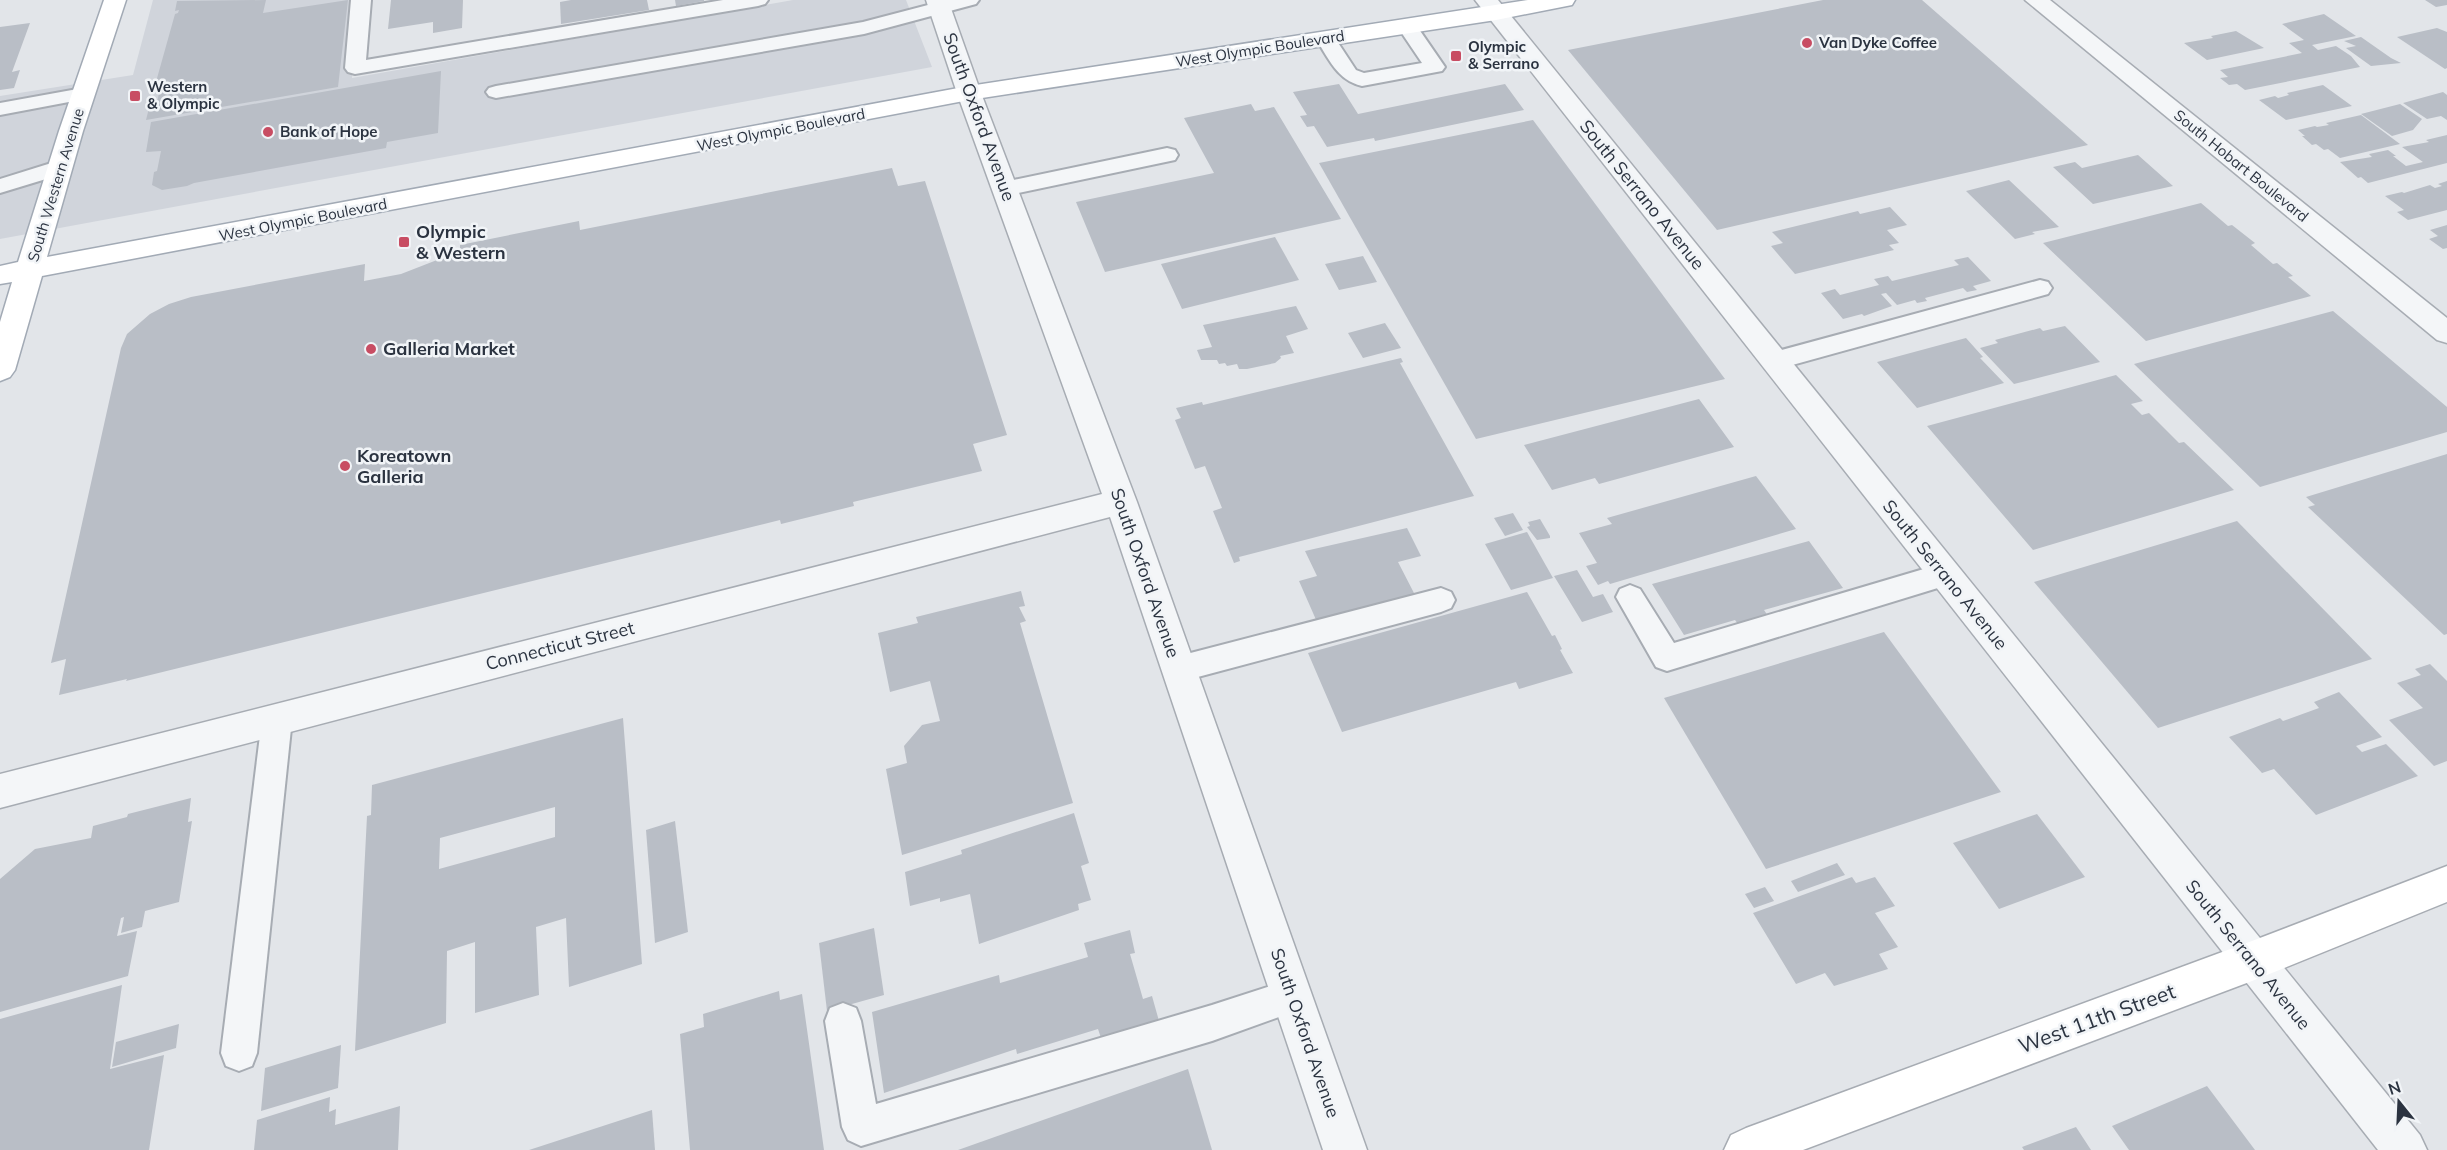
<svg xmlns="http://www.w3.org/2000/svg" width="2447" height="1150" font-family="Mulish,sans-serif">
  <rect width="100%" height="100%" fill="#e2e5e9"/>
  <path fill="#d0d4db" d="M 153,0 L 355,0 L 352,78 L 793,0 L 906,0 L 932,67 L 0,239 L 0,96 L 133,75 Z"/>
  <g fill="#b9bec6" fill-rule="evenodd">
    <path d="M 266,0 L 263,13 L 348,0 L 338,87 L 146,120 L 150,104 L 157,103 L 160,88 L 154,89 L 175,14 L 178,13 L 179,10 L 175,11 L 177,1 Z"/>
    <path d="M 391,0 L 463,0 L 462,28 L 433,33 L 433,22 L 388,29 Z"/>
    <path d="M 571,0 L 647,0 L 649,10 L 561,24 L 560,2 Z"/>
    <path d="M 675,0 L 704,0 L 704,1 L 676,6 Z"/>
    <path d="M 1823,0 L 1922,0 L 2088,145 L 1717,230 L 1568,50 Z"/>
    <path d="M 2425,0 L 2447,0 L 2447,5 L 2436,7 Z"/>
    <path d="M 2324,14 L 2356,36 L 2312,45 L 2318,50 L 2336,46 L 2351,56 L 2360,67 L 2245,90 L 2237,84 L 2229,85 L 2220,78 L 2228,77 L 2220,70 L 2302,53 L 2289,43 L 2304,40 L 2282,24 Z"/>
    <path d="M 30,23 L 12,72 L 20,70 L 14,88 L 0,90 L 0,27 Z"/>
    <path d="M 2437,28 L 2447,32 L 2447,68 L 2445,69 L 2397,37 Z"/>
    <path d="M 2236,31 L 2264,48 L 2207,60 L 2184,43 L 2213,38 L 2211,36 Z"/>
    <path d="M 2361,37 L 2391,58 L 2401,63 L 2371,66 L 2346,48 L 2356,46 L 2344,41 Z"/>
    <path d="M 441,71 L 438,133 L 387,142 L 386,148 L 194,183 L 187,186 L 162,190 L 152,185 L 154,172 L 157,171 L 161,151 L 146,152 L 151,122 Z"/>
    <path d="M 1339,84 L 1358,114 L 1505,84 L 1524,110 L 1375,141 L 1374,138 L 1327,147 L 1314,126 L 1307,127 L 1300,116 L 1307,115 L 1293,92 Z"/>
    <path d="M 2323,85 L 2352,106 L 2286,120 L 2259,100 L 2275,96 L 2278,98 L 2289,95 L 2287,93 Z"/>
    <path d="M 2443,92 L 2447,95 L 2447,120 L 2441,116 L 2427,119 L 2403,103 Z"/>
    <path d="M 1251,104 L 1255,111 L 1274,107 L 1341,219 L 1105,272 L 1076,202 L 1214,173 L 1184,118 Z"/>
    <path d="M 2400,104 L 2422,119 L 2413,130 L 2392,136 L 2361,114 Z"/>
    <path d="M 2361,115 L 2400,144 L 2340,158 L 2328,149 L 2324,150 L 2316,144 L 2312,145 L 2302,136 L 2305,136 L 2298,130 L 2315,126 L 2317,127 L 2329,125 L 2326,123 Z"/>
    <path d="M 1533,120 L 1725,379 L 1476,439 L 1319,163 Z"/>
    <path d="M 2447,135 L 2447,163 L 2368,183 L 2361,177 L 2358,178 L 2340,162 L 2372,157 L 2369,154 L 2388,150 L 2396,156 L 2393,156 L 2406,166 L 2423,162 L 2402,147 L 2429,142 L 2426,140 Z"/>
    <path d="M 2138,155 L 2173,186 L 2093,204 L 2053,167 L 2075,162 L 2082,168 Z"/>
    <path d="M 892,168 L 898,186 L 925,181 L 1007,435 L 973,444 L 982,471 L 853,502 L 854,506 L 781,524 L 780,520 L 126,681 L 127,679 L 59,695 L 66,659 L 51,663 L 121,348 L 127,334 L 150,314 L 169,304 L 191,297 L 365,264 L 364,281 L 401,274 L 437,260 L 460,256 L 460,245 L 579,221 L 580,230 Z"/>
    <path d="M 2009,180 L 2059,227 L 2032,232 L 2035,234 L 2015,239 L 1966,191 Z"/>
    <path d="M 2447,181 L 2447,210 L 2408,220 L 2397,212 L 2404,210 L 2385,196 L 2402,192 L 2404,193 L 2430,185 L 2435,188 L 2442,186 L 2438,184 Z"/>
    <path d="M 2201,203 L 2228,226 L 2232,225 L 2255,243 L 2251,245 L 2273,264 L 2277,263 L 2293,276 L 2288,277 L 2311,296 L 2146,341 L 2043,243 Z"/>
    <path d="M 1890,207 L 1907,225 L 1887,230 L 1899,243 L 1889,245 L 1894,250 L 1795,274 L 1771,246 L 1783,243 L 1772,232 L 1858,211 L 1860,214 Z"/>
    <path d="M 2447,225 L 2447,248 L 2443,249 L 2429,239 L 2438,236 L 2430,230 Z"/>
    <path d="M 1275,237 L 1299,280 L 1182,309 L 1161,264 Z"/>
    <path d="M 1363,256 L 1377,282 L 1339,290 L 1325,264 Z"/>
    <path d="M 1968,257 L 1991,281 L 1973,286 L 1977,290 L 1967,292 L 1963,288 L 1925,298 L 1927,301 L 1917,303 L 1915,300 L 1897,305 L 1886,293 L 1881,294 L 1892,306 L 1864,316 L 1862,314 L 1843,319 L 1821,293 L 1835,289 L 1840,295 L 1879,285 L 1874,279 L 1888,276 L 1892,281 L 1959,265 L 1954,260 Z"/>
    <path d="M 1296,306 L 1308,329 L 1286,336 L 1294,353 L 1280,356 L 1281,358 L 1275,363 L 1247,369 L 1239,369 L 1237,364 L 1227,366 L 1225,363 L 1219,364 L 1217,360 L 1201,360 L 1197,350 L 1212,347 L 1203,325 Z"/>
    <path d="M 2333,311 L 2447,407 L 2447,432 L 2260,487 L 2134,364 Z"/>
    <path d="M 1385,323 L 1401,348 L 1363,358 L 1348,333 Z"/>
    <path d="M 2065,326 L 2100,362 L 2014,384 L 1980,348 L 1998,343 L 1995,340 L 2040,328 L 2043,331 Z"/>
    <path d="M 1966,338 L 1983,357 L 1980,358 L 2004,383 L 1917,408 L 1877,362 Z"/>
    <path d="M 1401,358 L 1403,362 L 1400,363 L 1474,496 L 1239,557 L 1240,561 L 1234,563 L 1213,511 L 1222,508 L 1205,466 L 1195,469 L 1175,420 L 1181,418 L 1176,408 L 1202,402 L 1203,405 Z"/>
    <path d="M 2116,375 L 2143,401 L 2131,404 L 2142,415 L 2149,413 L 2179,443 L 2184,442 L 2234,490 L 2033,550 L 1927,426 Z"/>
    <path d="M 1699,399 L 1734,447 L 1599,484 L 1595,478 L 1552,490 L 1524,445 Z"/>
    <path d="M 2447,454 L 2447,634 L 2444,635 L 2308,507 L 2315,505 L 2306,497 Z"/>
    <path d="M 1756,476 L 1796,529 L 1610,584 L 1608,581 L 1598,585 L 1586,566 L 1597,563 L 1579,533 L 1612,524 L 1607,518 Z"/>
    <path d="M 1513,513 L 1523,530 L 1505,536 L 1494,518 Z"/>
    <path d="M 1540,519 L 1550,536 L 1550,538 L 1537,540 L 1527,527 L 1530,526 L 1528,522 Z"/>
    <path d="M 2237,521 L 2372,659 L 2158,728 L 2034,582 Z"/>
    <path d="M 1407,528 L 1421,556 L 1398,562 L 1415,595 L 1317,622 L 1299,581 L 1317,576 L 1305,551 Z"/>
    <path d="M 1527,532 L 1553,578 L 1511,590 L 1485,544 Z"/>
    <path d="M 1809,541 L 1843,588 L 1764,610 L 1768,616 L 1738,624 L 1735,620 L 1684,635 L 1652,584 Z"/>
    <path d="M 1577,570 L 1593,597 L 1603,594 L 1613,612 L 1582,622 L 1554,576 Z"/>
    <path d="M 1021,591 L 1025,606 L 1019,607 L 1026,621 L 1020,623 L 1073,803 L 902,855 L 886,769 L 907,763 L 904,746 L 922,725 L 940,721 L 930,681 L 890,692 L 878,633 L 918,623 L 916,617 Z"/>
    <path d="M 1527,592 L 1552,636 L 1555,635 L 1562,649 L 1560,650 L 1573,673 L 1519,689 L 1516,682 L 1342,732 L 1308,653 Z"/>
    <path d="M 1884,632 L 2001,792 L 1766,869 L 1664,698 Z"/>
    <path d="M 2430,664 L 2447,681 L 2447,761 L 2434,766 L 2389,720 L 2423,708 L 2397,683 L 2421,675 L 2415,669 Z"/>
    <path d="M 2339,692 L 2382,737 L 2356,746 L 2362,752 L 2386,744 L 2418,776 L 2316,815 L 2274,769 L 2262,773 L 2229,737 L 2280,718 L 2283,721 L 2319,708 L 2314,702 Z"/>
    <path d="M 623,718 L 642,964 L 569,987 L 566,918 L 536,927 L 539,995 L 475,1013 L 475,942 L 447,951 L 446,1023 L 355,1051 L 367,816 L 371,815 L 372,785 ZM 555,807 L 555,837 L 439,869 L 440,838 Z"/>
    <path d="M 191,798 L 188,822 L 192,821 L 179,902 L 145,911 L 142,927 L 121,933 L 124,917 L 121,918 L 117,936 L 137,931 L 128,976 L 0,1012 L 0,879 L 35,849 L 91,838 L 93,826 L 127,817 L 128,814 Z"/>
    <path d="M 1074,813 L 1089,863 L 1081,866 L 1091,900 L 1078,904 L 1079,910 L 979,944 L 970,894 L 940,902 L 940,898 L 910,906 L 905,872 L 962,854 L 961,850 Z"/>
    <path d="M 2037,814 L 2085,877 L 1999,909 L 1953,843 Z"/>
    <path d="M 675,821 L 688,932 L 655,943 L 646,830 Z"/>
    <path d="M 1837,863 L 1845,875 L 1798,892 L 1791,881 Z"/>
    <path d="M 1852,877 L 1856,883 L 1875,877 L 1895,906 L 1875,913 L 1898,947 L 1879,954 L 1888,969 L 1834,986 L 1825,973 L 1796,984 L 1753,913 Z"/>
    <path d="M 1765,887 L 1774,901 L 1754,908 L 1745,894 Z"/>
    <path d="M 874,928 L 884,995 L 827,1011 L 819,943 Z"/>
    <path d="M 1130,930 L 1135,953 L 1130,954 L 1143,999 L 1152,996 L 1159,1021 L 1101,1038 L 1098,1029 L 1017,1054 L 1016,1049 L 884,1093 L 872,1012 L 999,975 L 1000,983 L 1088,957 L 1084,943 Z"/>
    <path d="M 122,985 L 110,1069 L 164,1055 L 149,1150 L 0,1150 L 0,1019 Z"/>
    <path d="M 779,991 L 780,1000 L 802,994 L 824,1150 L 690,1150 L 680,1034 L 704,1027 L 703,1014 Z"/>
    <path d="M 179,1024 L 176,1048 L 112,1067 L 116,1042 Z"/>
    <path d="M 341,1045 L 338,1088 L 261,1111 L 265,1068 Z"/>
    <path d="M 1188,1069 L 1212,1150 L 958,1150 Z"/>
    <path d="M 2207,1086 L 2255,1150 L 2129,1150 L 2112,1126 Z"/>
    <path d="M 330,1097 L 329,1112 L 336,1109 L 335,1125 L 400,1106 L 398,1150 L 254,1150 L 257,1120 Z"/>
    <path d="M 652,1110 L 655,1150 L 529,1150 Z"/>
    <path d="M 2076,1127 L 2091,1150 L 2024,1150 L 2022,1147 Z"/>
  </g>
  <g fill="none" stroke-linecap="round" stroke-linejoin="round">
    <g stroke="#a7acb3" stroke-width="4">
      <g id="lane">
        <path d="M 351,0 L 371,0 L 366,60 L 723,0 L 768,0 L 765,4 L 758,6 L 355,74 L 348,72 L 345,68 Z"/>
        <path d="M 947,0 L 979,0 L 976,4 L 864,34 L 496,98 L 489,96 L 486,92 L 489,88 L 496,86 L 863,22 Z"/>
        <path d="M 1407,20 L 1414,22 L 1445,67 L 1442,71 L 1362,86 C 1337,80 1329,59 1316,39 L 1319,35 L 1333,35 L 1356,70 L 1364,73 L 1422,63 L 1397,26 L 1400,22 Z"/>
        <path d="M 83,88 L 90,90 L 93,94 L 90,98 L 0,115 L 0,103 Z"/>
        <path d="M 1167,148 L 1175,150 L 1178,155 L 1175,160 L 1004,196 L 996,194 L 993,189 L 996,184 L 1004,182 Z"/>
        <path d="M 61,160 L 69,162 L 72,167 L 69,172 L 0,193 L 0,179 Z"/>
        <path d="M 2040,280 L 2048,282 L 2052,288 L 2048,294 L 1774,370 L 1765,367 L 1761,361 L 1765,355 L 1774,352 Z"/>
        <path d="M 1944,563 L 1954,567 L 1958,575 L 1954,583 L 1667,671 L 1656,667 L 1616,597 L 1620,589 L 1630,585 L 1640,589 L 1674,643 Z"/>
        <path d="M 1441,588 L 1451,592 L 1455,600 L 1451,608 L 1441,612 L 1179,682 L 1168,678 L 1164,669 L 1168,660 L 1179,656 Z"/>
        <path d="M 277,706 L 288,710 L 292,719 L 257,1053 L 252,1066 L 239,1071 L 226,1066 L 221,1053 L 262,719 L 266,710 Z"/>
        <path d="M 1292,979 L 1304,984 L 1310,996 L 1304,1008 L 1212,1041 L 861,1146 L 848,1140 L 842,1127 L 825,1021 L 830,1008 L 843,1003 L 856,1008 L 861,1021 L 876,1104 L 1212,1005 Z"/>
      </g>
    </g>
    <g stroke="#a7acb3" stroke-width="3">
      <g id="street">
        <path d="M 926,0 L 948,0 L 981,93 L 1137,502 L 1367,1150 L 1323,1150 L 1110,517 L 0,808 L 0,774 L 1102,494 L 957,93 Z"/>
        <path d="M 1475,0 L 1498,0 L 2420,1135 L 2427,1150 L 2378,1150 Z"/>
        <path d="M 2025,0 L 2050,0 L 2447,318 L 2447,343 L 2437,340 Z"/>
      </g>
    </g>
    <g stroke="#a7acb3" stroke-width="3">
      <path id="secondary" d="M 2447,866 L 2447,902 L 2252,981 L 1803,1150 L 1724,1150 L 1731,1135 L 1746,1128 L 2252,941 Z"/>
    </g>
    <g stroke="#a2aab5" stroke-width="3">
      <path id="primary" d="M 104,0 L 126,0 L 83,131 L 47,257 L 969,86 L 1528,0 L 1575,0 L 1572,5 L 1496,20 L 969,100 L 42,276 L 15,370 L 10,377 L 0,381 L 0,322 L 12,282 L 0,284 L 0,266 L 18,262 L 59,131 Z"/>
    </g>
    <use href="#lane" fill="#f4f6f8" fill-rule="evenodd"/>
    <use href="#street" fill="#f4f6f8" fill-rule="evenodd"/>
    <use href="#secondary" fill="#fff" fill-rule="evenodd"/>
    <use href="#primary" fill="#fff" fill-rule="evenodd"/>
  </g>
  <g fill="#c84d63" stroke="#f1f4f7" stroke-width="2">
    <circle cx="1807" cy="43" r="6"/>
    <rect x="1450" y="50" width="12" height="12" rx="3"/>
    <rect x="129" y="90" width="12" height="12" rx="3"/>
    <circle cx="268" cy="132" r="6"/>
    <rect x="398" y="236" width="12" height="12" rx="3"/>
    <circle cx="371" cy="349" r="6"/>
    <circle cx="345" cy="466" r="6"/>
  </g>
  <g text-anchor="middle" stroke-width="5" stroke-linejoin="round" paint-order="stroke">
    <g font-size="15" font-weight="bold" fill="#2b3340" stroke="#f1f4f7" text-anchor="start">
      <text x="1819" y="48">Van Dyke Coffee</text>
      <text x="1468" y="52">Olympic<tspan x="1468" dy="17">&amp; Serrano</tspan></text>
      <text x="147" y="92">Western<tspan x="147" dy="17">&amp; Olympic</tspan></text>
      <text x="280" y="137">Bank of Hope</text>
    </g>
    <g font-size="15" fill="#2b3340" stroke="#f1f4f7">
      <text transform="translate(1260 49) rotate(-9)" y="5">West Olympic Boulevard</text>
      <text transform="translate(781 130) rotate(-11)" y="5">West Olympic Boulevard</text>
      <text transform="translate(2241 166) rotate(39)" y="5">South Hobart Boulevard</text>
      <text transform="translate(56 185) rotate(-73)" y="5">South Western Avenue</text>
      <text transform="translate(303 220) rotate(-11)" y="5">West Olympic Boulevard</text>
    </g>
    <g font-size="18" fill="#2b3340" stroke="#f1f4f7">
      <text transform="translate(979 117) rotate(70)" y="6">South Oxford Avenue</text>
      <text transform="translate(1642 195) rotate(51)" y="6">South Serrano Avenue</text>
      <text transform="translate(1145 573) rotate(71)" y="6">South Oxford Avenue</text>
      <text transform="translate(1945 575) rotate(51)" y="6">South Serrano Avenue</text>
      <text transform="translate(560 646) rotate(-14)" y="6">Connecticut Street</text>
      <text transform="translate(2248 955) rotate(51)" y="6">South Serrano Avenue</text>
      <text transform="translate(1305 1033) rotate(71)" y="6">South Oxford Avenue</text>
    </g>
    <g font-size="18" font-weight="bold" fill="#2b3340" stroke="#f1f4f7" text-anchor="start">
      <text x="416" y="238">Olympic<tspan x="416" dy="21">&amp; Western</tspan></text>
      <text x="383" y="355">Galleria Market</text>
      <text x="357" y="462">Koreatown<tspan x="357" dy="21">Galleria</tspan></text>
    </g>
    <g font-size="21" fill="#2b3340" stroke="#f1f4f7">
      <text transform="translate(2097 1019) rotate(-20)" y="7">West 11th Street</text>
    </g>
  </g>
  <g transform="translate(2399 1102) rotate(342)" stroke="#f1f4f7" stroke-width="4.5" paint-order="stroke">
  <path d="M0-4.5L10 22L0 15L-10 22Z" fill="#2b3340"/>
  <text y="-9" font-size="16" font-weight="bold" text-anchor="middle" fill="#2b3340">N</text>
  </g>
</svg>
